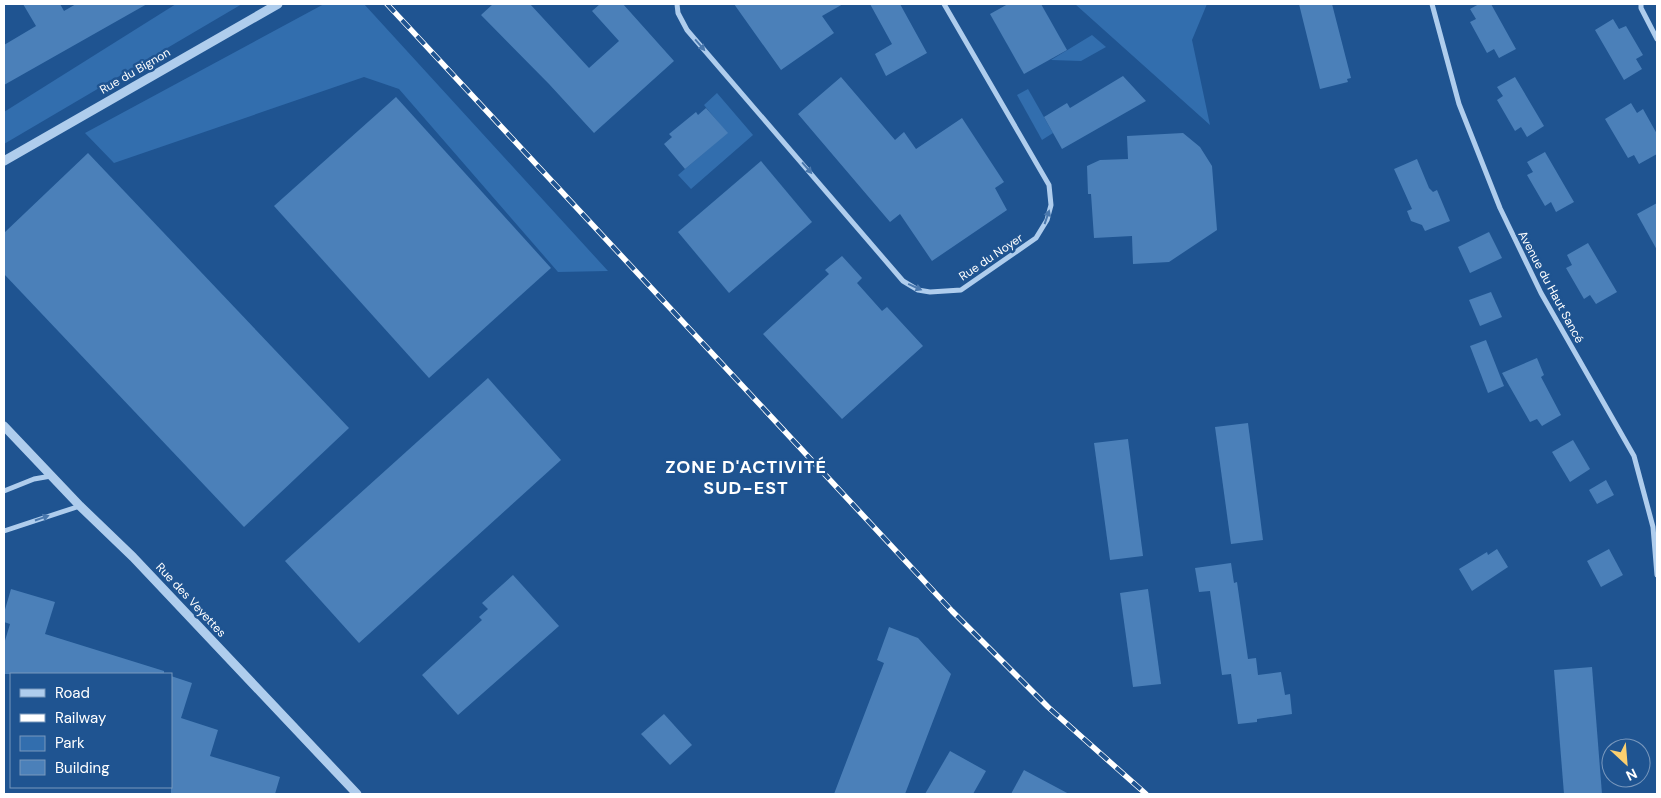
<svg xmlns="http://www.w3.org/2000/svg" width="1661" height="798" font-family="'DM Sans',sans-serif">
  <rect width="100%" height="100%" fill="#1f5491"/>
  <g fill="#326eae">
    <path d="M 176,4 L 242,4 L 4,144 L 4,112 Z"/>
    <path d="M 324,4 L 364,4 L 608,271 L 558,272 L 399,89 L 364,77 L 114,163 L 85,133 Z"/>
    <path d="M 1075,4 L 1207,4 L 1192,40 L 1210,125 Z"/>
    <path d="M 1092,35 L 1106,47 L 1081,61 L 1051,60 Z"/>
    <path d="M 1028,89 L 1053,133 L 1042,140 L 1017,95 Z"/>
    <path d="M 717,93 L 753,135 L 691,189 L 678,175 L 727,133 L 704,105 Z"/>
  </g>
  <g fill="#4b80b9">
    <path d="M 23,4 L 60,4 L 64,11 L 76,4 L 147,4 L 4,85 L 4,45 L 36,26 Z"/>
    <path d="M 493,4 L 530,4 L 589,68 L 619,41 L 592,11 L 600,4 L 623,4 L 674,61 L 594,133 L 549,84 L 481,15 Z"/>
    <path d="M 734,4 L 843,4 L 822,16 L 834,33 L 781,70 Z"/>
    <path d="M 870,4 L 900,4 L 927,53 L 886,76 L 875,54 L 892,44 Z"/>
    <path d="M 1008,4 L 1041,4 L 1067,50 L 1024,74 L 990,14 Z"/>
    <path d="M 1299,4 L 1332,4 L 1351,78 L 1347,79 L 1348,82 L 1320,89 Z"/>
    <path d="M 1479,4 L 1491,4 L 1516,49 L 1499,58 L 1494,49 L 1487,53 L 1470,22 L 1476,19 L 1470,9 Z"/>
    <path d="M 1613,19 L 1619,29 L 1626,26 L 1643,55 L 1636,59 L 1642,69 L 1624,80 L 1595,30 Z"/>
    <path d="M 1123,76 L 1146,101 L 1062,149 L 1044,117 L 1067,103 L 1070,108 Z"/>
    <path d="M 841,77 L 895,140 L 904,132 L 916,149 L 962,118 L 1004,182 L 995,188 L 1007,210 L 932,261 L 900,214 L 890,222 L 798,114 Z"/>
    <path d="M 1515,77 L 1544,126 L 1527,137 L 1521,127 L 1515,131 L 1497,100 L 1503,96 L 1497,87 Z"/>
    <path d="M 396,97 L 551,268 L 429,378 L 274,206 Z"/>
    <path d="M 1631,103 L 1637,113 L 1643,109 L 1657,134 L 1657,154 L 1639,164 L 1634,155 L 1628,158 L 1605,119 Z"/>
    <path d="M 706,108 L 728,133 L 685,169 L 664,144 L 672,137 L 669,134 L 696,112 L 698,115 Z"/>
    <path d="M 1183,133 L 1200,147 L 1212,166 L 1217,230 L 1169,262 L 1133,264 L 1132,236 L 1094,238 L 1091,194 L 1088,194 L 1087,166 L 1100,160 L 1128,159 L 1127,136 Z"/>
    <path d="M 1545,152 L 1574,202 L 1556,212 L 1551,202 L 1545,206 L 1527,175 L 1533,172 L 1527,162 Z"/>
    <path d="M 88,153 L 349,428 L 244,527 L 4,274 L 4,233 Z"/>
    <path d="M 1417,159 L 1429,188 L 1433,192 L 1437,190 L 1450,221 L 1425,231 L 1422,225 L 1411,221 L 1407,211 L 1412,209 L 1394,169 Z"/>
    <path d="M 761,161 L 812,222 L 729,293 L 678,232 Z"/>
    <path d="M 1657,203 L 1657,250 L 1637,214 Z"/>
    <path d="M 1489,232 L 1502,258 L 1470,273 L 1458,247 Z"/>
    <path d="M 1588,243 L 1617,292 L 1596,304 L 1590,295 L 1584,299 L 1566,268 L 1572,265 L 1567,255 Z"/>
    <path d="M 842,256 L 862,278 L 857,283 L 882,311 L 887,307 L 923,346 L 842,419 L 763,334 L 829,274 L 825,270 Z"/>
    <path d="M 1491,292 L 1502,317 L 1480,326 L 1469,300 Z"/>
    <path d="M 1486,340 L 1504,386 L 1488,393 L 1470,346 Z"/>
    <path d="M 1537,358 L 1544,375 L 1541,377 L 1561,415 L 1542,426 L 1537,419 L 1530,422 L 1502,373 Z"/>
    <path d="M 488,378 L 561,460 L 359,643 L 285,561 Z"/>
    <path d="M 1248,423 L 1263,540 L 1231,544 L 1215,427 Z"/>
    <path d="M 1128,439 L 1143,556 L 1110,560 L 1094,443 Z"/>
    <path d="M 1573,440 L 1590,469 L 1570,482 L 1552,452 Z"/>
    <path d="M 1606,480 L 1614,495 L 1597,504 L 1589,490 Z"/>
    <path d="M 1497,549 L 1508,567 L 1472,591 L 1459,569 L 1487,552 L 1488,555 Z"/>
    <path d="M 1609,549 L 1623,575 L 1601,587 L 1587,561 Z"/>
    <path d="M 1231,563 L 1234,583 L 1237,582 L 1248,659 L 1256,658 L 1258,675 L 1281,672 L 1285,695 L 1290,694 L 1292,714 L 1257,719 L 1257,722 L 1238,724 L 1231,674 L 1222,675 L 1210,591 L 1199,592 L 1195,568 Z"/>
    <path d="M 513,575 L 559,626 L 458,715 L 422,675 L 482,620 L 479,617 L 488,609 L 482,603 Z"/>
    <path d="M 11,589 L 55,602 L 45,634 L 164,671 L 164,674 L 4,674 L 4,644 L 10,624 L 4,622 L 4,613 Z"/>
    <path d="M 1148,589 L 1161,684 L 1133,687 L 1120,593 Z"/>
    <path d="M 889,627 L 918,638 L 951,674 L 905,794 L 834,794 L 884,663 L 877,660 Z"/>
    <path d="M 1592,667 L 1602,794 L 1564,794 L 1554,670 Z"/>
    <path d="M 171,676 L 192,683 L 181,718 L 218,730 L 210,756 L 280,777 L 275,794 L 171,794 Z"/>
    <path d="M 664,714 L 692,745 L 670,765 L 641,734 Z"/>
    <path d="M 950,751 L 986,771 L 973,794 L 925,794 Z"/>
    <path d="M 1024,770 L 1069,794 L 1011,794 Z"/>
  </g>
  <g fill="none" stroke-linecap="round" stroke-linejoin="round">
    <g stroke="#afcded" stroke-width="5">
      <path d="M 677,4 L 678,13 L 687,30 L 903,281 L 918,290 L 930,292 L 961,290 L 1036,238 L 1047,220 L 1051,205 L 1049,185 L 944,4"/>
      <path d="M 1432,4 L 1459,104 L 1500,208 L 1541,293 L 1634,456 L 1653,527 L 1657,575"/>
      <path d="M 1641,4 L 1641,8 L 1657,39"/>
      <path d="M 4,491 L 34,479 L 51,476"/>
      <path d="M 4,531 L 80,506"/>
    </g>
    <g stroke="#afcded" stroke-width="9">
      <path d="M 4,161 L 278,4"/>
      <path d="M 4,426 L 80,506 L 133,557 L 357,794"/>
    </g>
    <g stroke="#fff" stroke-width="5.5">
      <path id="rail" d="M 387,4 L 952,611 L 1048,707 L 1146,794"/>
    </g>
    <use href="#rail" stroke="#1f5491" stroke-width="4" stroke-dasharray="11" stroke-linecap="butt"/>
  </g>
  <defs><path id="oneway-solid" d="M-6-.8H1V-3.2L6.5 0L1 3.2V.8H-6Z" transform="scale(1.25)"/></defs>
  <g fill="#4a78ad">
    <use href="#oneway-solid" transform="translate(700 45) rotate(49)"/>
    <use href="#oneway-solid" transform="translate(807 168) rotate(49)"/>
    <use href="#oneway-solid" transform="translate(1047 217) rotate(-71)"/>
    <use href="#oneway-solid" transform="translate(915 287) rotate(24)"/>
    <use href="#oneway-solid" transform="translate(42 518) rotate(-19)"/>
  </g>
  <g text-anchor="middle" stroke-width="5" stroke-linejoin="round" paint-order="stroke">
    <g font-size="12" fill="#fff" stroke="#1f5491">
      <text transform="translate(135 71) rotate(-30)" y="4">Rue du Bignon</text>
      <text transform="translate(991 257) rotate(-34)" y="4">Rue du Noyer</text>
      <text transform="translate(1551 287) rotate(62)" y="4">Avenue du Haut Sancé</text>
      <text transform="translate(191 600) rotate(47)" y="4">Rue des Veyettes</text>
    </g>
    <g font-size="18" font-weight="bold" letter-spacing="1" fill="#fff" stroke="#1f5491">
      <text x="746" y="473">ZONE D'ACTIVITÉ<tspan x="746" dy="21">SUD-EST</tspan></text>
    </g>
  </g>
  <rect width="1661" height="798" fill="none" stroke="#ffffff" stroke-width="10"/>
  <rect x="10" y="673" width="162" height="115" fill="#1f5491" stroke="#7998bd"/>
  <rect x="20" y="689" width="25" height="8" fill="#afcded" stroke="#7998bd"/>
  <text x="55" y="698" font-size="15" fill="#ffffff">Road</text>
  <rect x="20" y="714" width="25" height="8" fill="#ffffff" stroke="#7998bd"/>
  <text x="55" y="723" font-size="15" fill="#ffffff">Railway</text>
  <rect x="20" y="736" width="25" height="15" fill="#326eae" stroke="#7998bd"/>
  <text x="55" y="748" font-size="15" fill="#ffffff">Park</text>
  <rect x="20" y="760" width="25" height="15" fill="#4b80b9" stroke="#7998bd"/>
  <text x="55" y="773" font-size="15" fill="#ffffff">Building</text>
  <g transform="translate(1626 763) rotate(154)"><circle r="24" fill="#1f5491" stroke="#7998bd"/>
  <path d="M0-4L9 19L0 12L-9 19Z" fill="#fbcf6f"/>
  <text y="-8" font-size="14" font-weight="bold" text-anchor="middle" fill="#ffffff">N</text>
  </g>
</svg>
